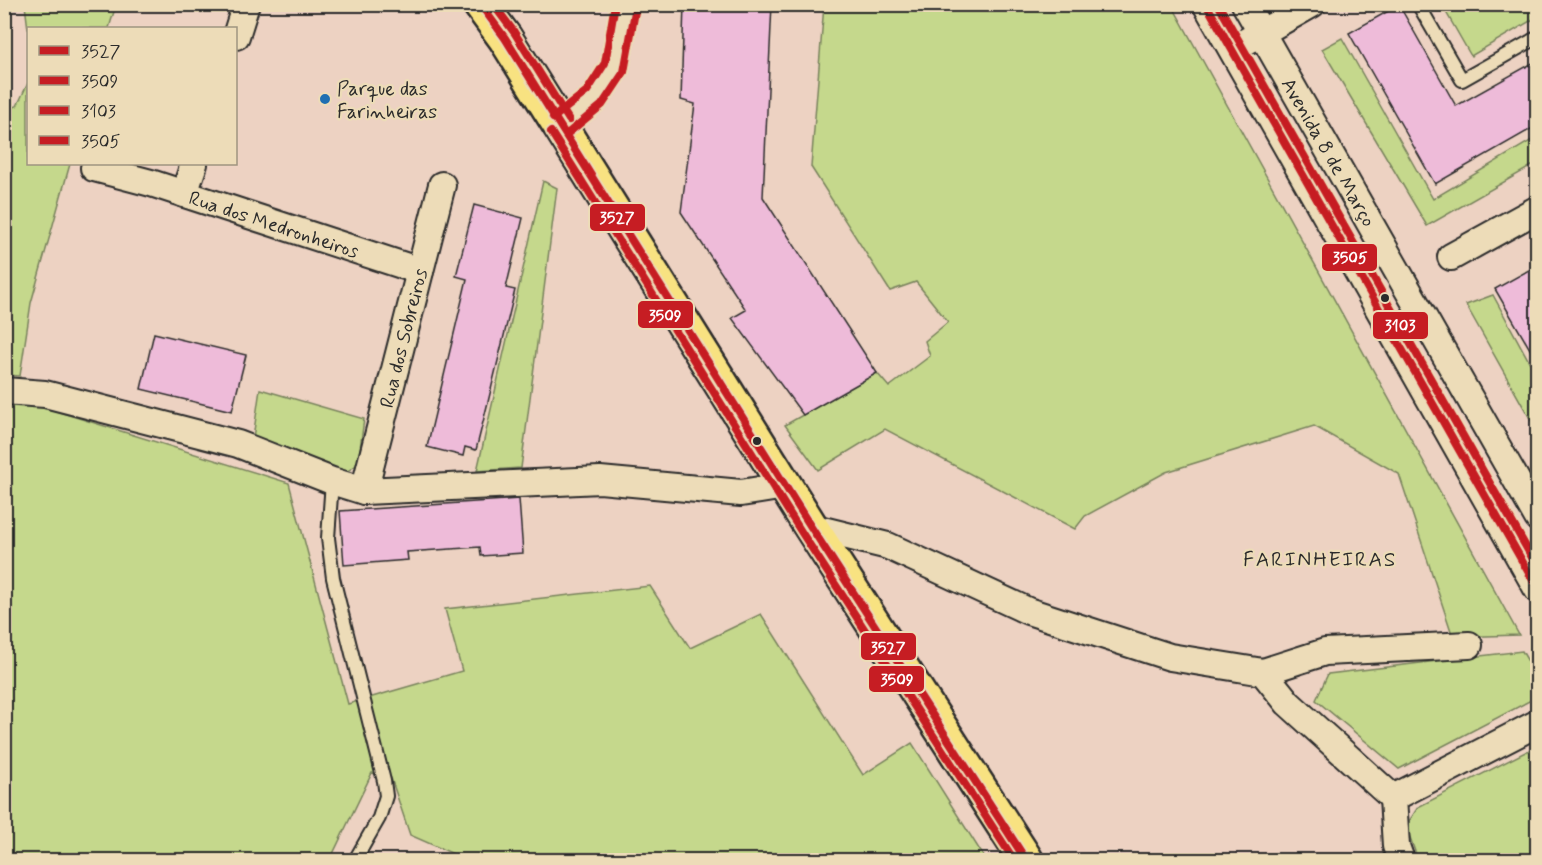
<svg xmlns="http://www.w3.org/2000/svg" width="1542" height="865" font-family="Mynerve,sans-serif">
  <rect width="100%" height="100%" fill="#edd2c2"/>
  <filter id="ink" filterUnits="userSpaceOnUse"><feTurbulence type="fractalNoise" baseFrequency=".0167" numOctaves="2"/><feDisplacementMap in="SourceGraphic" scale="12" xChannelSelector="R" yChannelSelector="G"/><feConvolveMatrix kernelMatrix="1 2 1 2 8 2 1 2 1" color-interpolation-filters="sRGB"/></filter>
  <g filter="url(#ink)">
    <g fill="#c5d88c" stroke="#78825c" stroke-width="1.5">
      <path d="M 25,5 L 25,4 L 116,5 L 109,28 L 28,29 Z"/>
      <path d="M 824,5 L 1172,5 L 1519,635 L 1453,637 L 1399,474 L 1314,426 L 1166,472 L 1085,516 L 1075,529 L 885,429 L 818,470 L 785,425 L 877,373 L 889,387 L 930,356 L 925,341 L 948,322 L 916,282 L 890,291 L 811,167 Z"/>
      <path d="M 1442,5 L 1534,5 L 1537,11 L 1537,17 L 1471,56 Z"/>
      <path d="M 1342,38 L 1433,199 L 1537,137 L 1537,163 L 1427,226 L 1322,49 Z"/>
      <path d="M 28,83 L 28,164 L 70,164 L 31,303 L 20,376 L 5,375 L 4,110 L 17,106 Z"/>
      <path d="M 543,181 L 557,188 L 521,468 L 477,471 Z"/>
      <path d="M 1493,295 L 1537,376 L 1537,431 L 1466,305 Z"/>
      <path d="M 260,389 L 364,419 L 358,464 L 346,472 L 253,438 Z"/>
      <path d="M 5,399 L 17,399 L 289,483 L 348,704 L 462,671 L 445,609 L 650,586 L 690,648 L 761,614 L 863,775 L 912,743 L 986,860 L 467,860 L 410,835 L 391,778 L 372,773 L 330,860 L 5,860 Z"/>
      <path d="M 1522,651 L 1533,670 L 1537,669 L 1537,697 L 1399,769 L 1316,700 L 1328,674 Z"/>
      <path d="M 1537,746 L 1537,860 L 1418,860 L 1406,826 L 1418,807 Z"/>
    </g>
    <g fill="#eebbd9" stroke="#2b2b2b" stroke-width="1.5">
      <path d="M 684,4 L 772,4 L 763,197 L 877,373 L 803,415 L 732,318 L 746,310 L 681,212 L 695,104 L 681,100 Z"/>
      <path d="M 1399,5 L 1456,106 L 1538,60 L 1538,125 L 1435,184 L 1349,33 Z"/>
      <path d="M 474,205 L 523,218 L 506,288 L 515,290 L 488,402 L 476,450 L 465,447 L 463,456 L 427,447 L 467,279 L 456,276 Z"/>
      <path d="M 1538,265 L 1538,363 L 1495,289 Z"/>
      <path d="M 154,333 L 246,355 L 232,411 L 141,389 Z"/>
      <path d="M 519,499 L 523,553 L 481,556 L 480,547 L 407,552 L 408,560 L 344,565 L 340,511 Z"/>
    </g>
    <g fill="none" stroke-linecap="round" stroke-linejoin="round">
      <g stroke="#2b2b2b" stroke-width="16">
        <g id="lane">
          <path d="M 1418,4 L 1462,80 L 1538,37"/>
          <path d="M 332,481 L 328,538 L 333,578 L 384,781 L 386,796 L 379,818 L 355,860"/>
        </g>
      </g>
      <g stroke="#2b2b2b" stroke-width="30">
        <g id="street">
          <path d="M 1206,4 L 1538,590"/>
          <path d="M 1245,4 L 1538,518"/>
          <path d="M 236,36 L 246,4"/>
          <path d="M 1247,41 L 1312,4"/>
          <path d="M 560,126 L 595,98 L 615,67 L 626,4"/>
          <path d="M 94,168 L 151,183 L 420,271"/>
          <path d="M 184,194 L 194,164"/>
          <path d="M 1451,257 L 1538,209"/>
          <path d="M 4,391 L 45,394 L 238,444 L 332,481 L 364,491 L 600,480 L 741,493 L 785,486"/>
          <path d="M 364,491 L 442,185"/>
          <path d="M 811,527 L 888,546 L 1028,611 L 1170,657 L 1263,672 L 1288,703 L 1393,798 L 1538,723"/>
          <path d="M 1263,672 L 1325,652 L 1469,645"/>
          <path d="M 1393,798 L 1396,846 L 1401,860"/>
        </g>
      </g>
      <g stroke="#2b2b2b" stroke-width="38">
        <path id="primary" d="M 480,4 L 505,38 L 811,527 L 1026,860"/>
      </g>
      <use href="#lane" stroke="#eddcb8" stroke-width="12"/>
      <use href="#street" stroke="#eddcb8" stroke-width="26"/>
      <use href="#primary" stroke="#f8e281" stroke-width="33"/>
      <g stroke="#eddcb8" stroke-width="12">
        <path id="bus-1" d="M 480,4 L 505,38 L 811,527 L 1026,860"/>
      </g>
      <g stroke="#eddcb8" stroke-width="12">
        <g id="bus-2">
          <path d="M 551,132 L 802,533 L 1014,860"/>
          <path d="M 567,134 L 602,105 L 624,72 L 636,6"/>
        </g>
      </g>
      <g stroke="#eddcb8" stroke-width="12">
        <g id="bus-3">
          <path d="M 493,4 L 514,32 L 569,120"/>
          <path d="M 1218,4 L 1538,568"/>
          <path d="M 553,118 L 587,91 L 605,63 L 615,4"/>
        </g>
      </g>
      <g stroke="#eddcb8" stroke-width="12">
        <path id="bus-4" d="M 1206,4 L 1538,589"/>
      </g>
      <use href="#bus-1" stroke="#c61d23" stroke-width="8"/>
      <use href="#bus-2" stroke="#c61d23" stroke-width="8"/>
      <use href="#bus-3" stroke="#c61d23" stroke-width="8"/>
      <use href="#bus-4" stroke="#c61d23" stroke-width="8"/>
    </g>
  </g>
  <circle fill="#1f6fb2" stroke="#eddcb8" stroke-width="2" cx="325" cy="99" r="6"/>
  <g fill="#2b2b2b" stroke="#eddcb8" stroke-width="2">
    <circle cx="1385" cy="298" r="5"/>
    <circle cx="757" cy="441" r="5"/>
  </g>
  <g text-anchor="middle" stroke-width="4.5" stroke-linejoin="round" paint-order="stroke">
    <g font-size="20" fill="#2b2b2b" stroke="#eddcb8" text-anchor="start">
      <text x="337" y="95">Parque das<tspan x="337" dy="23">Farinheiras</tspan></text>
    </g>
    <g font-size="20" fill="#2b2b2b" stroke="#eddcb8">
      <text transform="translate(1329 152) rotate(60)" y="7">Avenida 8 de Março</text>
      <text transform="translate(274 224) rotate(18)" y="7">Rua dos Medronheiros</text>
      <text transform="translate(403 338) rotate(-76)" y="7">Rua dos Sobreiros</text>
    </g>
    <g font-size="21" letter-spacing="1.5" fill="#2b2b2b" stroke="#eddcb8">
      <text x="1320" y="566">FARINHEIRAS</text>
    </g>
  </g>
  <g stroke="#eddcb8" stroke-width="2">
    <rect x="589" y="203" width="57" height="29" rx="6" fill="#c61d23"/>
    <rect x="1321" y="243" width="57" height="29" rx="6" fill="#c61d23"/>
    <rect x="637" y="300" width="57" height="29" rx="6" fill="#c61d23"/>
    <rect x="1372" y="311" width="57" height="29" rx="6" fill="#c61d23"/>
    <rect x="860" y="632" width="57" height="29" rx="6" fill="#c61d23"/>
    <rect x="868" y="665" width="57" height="28" rx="6" fill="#c61d23"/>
  </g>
  <g font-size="16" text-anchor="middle" font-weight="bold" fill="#fff">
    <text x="617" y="223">3527</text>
    <text x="1350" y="263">3505</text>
    <text x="665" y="321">3509</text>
    <text x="1400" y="331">3103</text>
    <text x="888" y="653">3527</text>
    <text x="897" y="685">3509</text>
  </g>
  <rect width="1542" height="865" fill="none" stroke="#eddcb8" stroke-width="24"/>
  <rect x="12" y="12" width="1518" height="841" fill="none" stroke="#2b2b2b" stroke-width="2" filter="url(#ink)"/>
  <rect x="27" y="27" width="210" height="138" fill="#eddcb8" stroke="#9f9580" stroke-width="1.5"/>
  <rect x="39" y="46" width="30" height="9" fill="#c61d23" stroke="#9f9580" stroke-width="1.5"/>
  <text x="81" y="57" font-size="18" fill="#2b2b2b">3527</text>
  <rect x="39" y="76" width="30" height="9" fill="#c61d23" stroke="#9f9580" stroke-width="1.5"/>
  <text x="81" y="87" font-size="18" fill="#2b2b2b">3509</text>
  <rect x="39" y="106" width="30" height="9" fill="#c61d23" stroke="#9f9580" stroke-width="1.5"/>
  <text x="81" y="117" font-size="18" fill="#2b2b2b">3103</text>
  <rect x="39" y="136" width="30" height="9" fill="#c61d23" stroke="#9f9580" stroke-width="1.5"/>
  <text x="81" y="147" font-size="18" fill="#2b2b2b">3505</text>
</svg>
